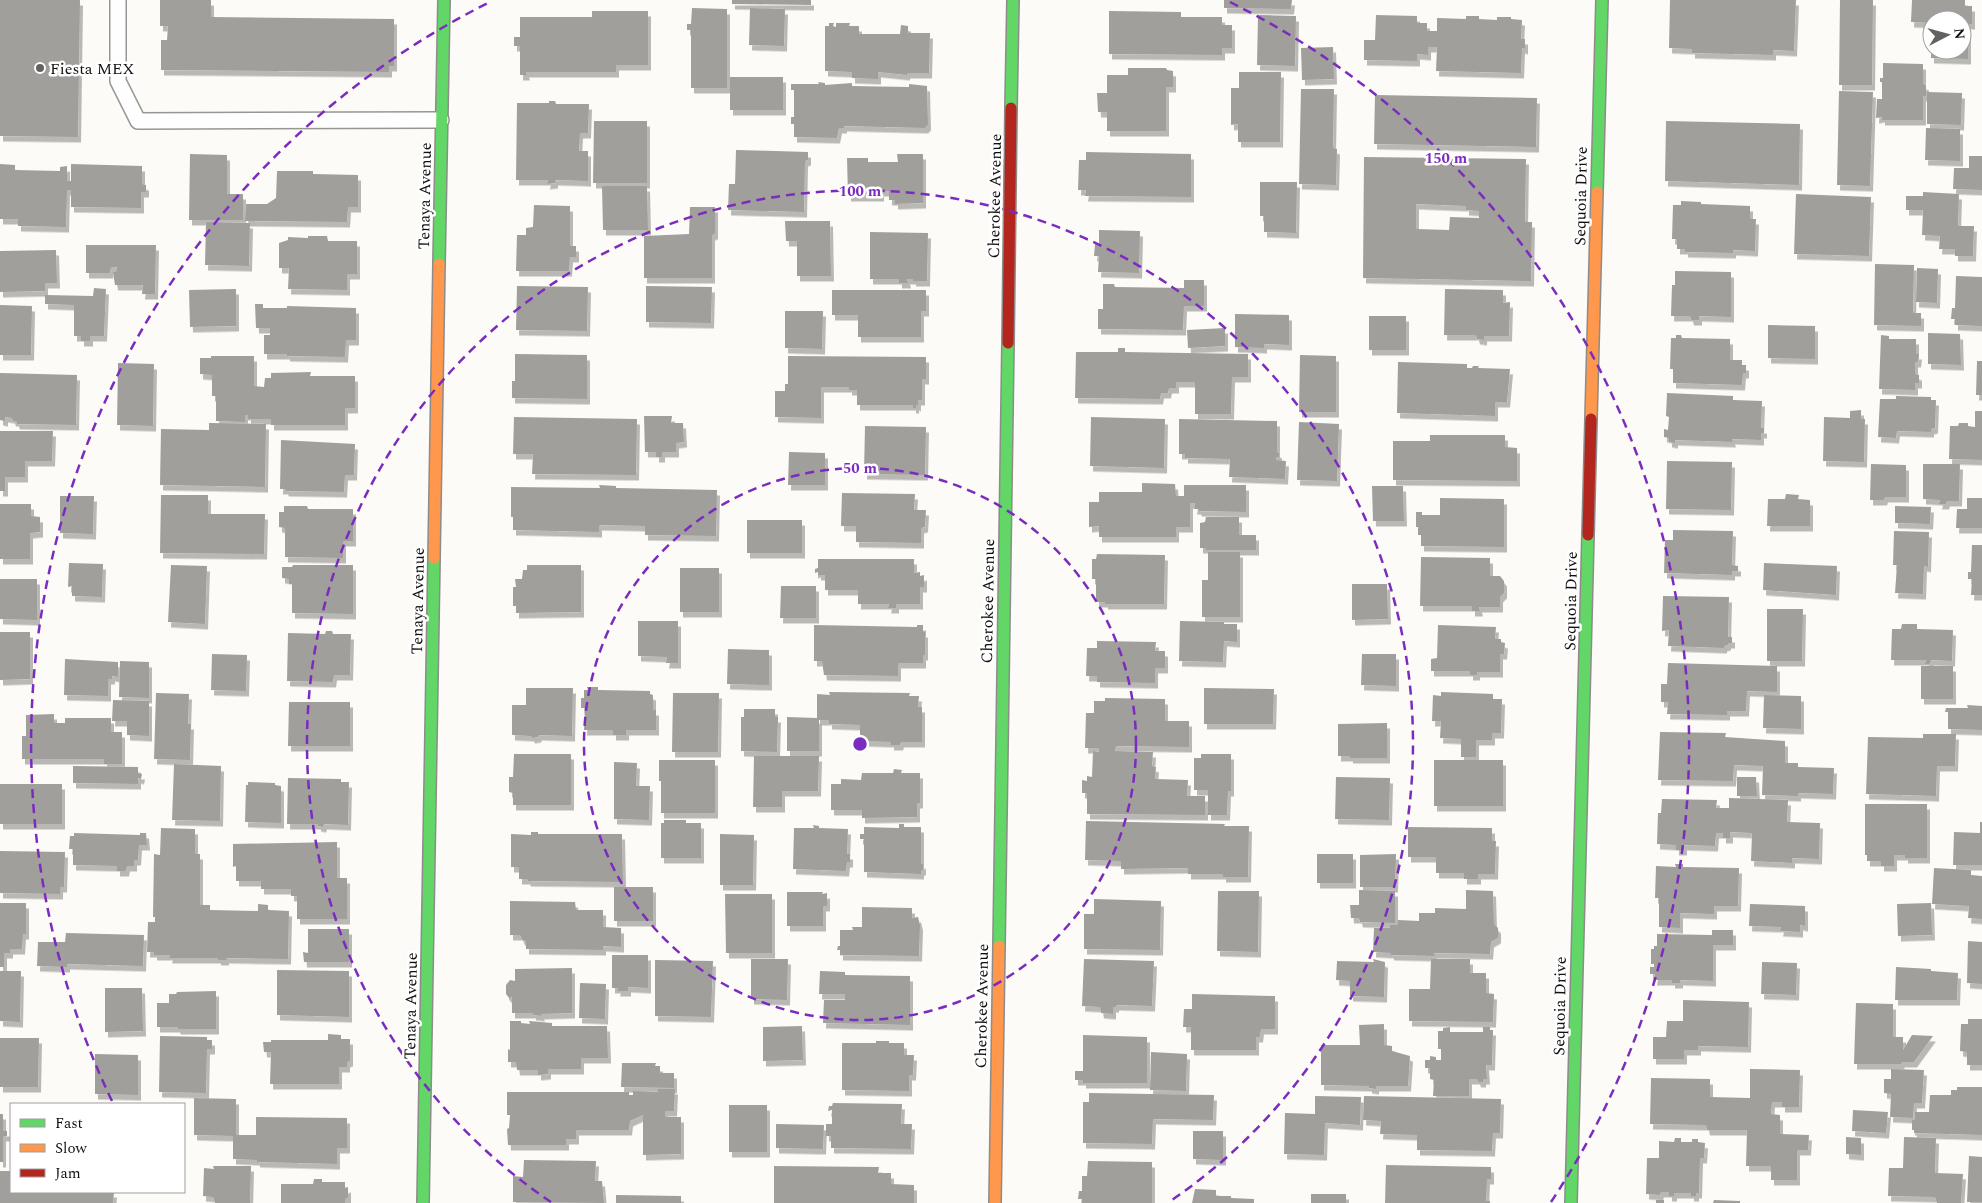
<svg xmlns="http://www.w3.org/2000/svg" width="1982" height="1203" font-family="Spectral,serif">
  <defs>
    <filter id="shadow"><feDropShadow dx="3" dy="5.5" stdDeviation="0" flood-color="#0004"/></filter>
  </defs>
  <rect width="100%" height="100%" fill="#fcfbf7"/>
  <g fill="#a09f9c" fill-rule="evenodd" filter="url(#shadow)">
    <path d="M 0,0 L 80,0 L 78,137 L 0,136 Z"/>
    <path d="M 160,0 L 211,0 L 211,17 L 394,19 L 394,66 L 389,66 L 389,72 L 161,70 L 161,40 L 167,40 L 168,26 L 160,26 Z"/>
    <path d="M 732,0 L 811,0 L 811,5 L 732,4 Z"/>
    <path d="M 1224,0 L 1292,0 L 1291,9 L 1224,8 Z"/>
    <path d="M 1670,0 L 1796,0 L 1794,51 L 1773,50 L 1773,55 L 1692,53 L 1692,49 L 1669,48 Z"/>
    <path d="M 1840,0 L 1873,0 L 1872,85 L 1839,85 Z"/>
    <path d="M 1912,0 L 1965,0 L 1965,6 L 1972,6 L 1972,24 L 1962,24 L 1962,20 L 1932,20 L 1932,23 L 1911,22 Z"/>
    <path d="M 692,8 L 727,9 L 727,88 L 691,88 L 691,30 L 687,30 L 687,24 L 691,24 Z"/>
    <path d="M 750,8 L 785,9 L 784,46 L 749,45 Z"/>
    <path d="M 592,11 L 648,11 L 648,65 L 616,65 L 616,72 L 526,72 L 527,75 L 520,75 L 520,46 L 514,46 L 514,37 L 520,37 L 520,17 L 592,17 Z"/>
    <path d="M 1109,11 L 1181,12 L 1181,17 L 1222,17 L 1222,25 L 1232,25 L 1232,48 L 1222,48 L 1222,55 L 1109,54 Z"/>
    <path d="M 1258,15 L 1296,16 L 1295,66 L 1257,65 Z"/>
    <path d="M 1376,15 L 1417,16 L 1417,23 L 1427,23 L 1427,31 L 1437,31 L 1437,18 L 1466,19 L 1466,16 L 1479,16 L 1479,19 L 1497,20 L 1497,17 L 1511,17 L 1511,19 L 1522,20 L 1521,39 L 1525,39 L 1525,49 L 1522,48 L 1521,73 L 1436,71 L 1437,47 L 1428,47 L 1428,55 L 1417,54 L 1417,61 L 1364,60 L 1364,40 L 1375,40 Z"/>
    <path d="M 829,23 L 834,23 L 833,26 L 836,27 L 836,23 L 850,23 L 849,26 L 859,26 L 859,34 L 900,34 L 901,25 L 908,26 L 908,33 L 930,33 L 929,73 L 907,73 L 907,75 L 878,72 L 878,79 L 852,78 L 852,72 L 825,71 L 825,26 L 829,26 Z"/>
    <path d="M 1962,27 L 1968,27 L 1968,59 L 1931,58 L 1931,50 L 1962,50 Z"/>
    <path d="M 1333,47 L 1334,79 L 1302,80 L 1301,48 Z"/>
    <path d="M 1883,63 L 1923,64 L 1923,84 L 1926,85 L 1926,96 L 1923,96 L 1923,120 L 1882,120 L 1882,117 L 1876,118 L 1877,99 L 1882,99 L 1882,82 L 1880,82 L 1880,78 L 1883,78 Z"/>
    <path d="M 1128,68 L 1166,68 L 1167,70 L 1173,71 L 1173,87 L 1166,87 L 1166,131 L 1107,131 L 1107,112 L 1098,112 L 1097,93 L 1107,93 L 1107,75 L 1128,75 Z"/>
    <path d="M 1239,72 L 1281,72 L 1280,142 L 1238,142 L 1238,124 L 1231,125 L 1231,88 L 1239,88 Z"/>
    <rect x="730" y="77" width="53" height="33"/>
    <path d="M 818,82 L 825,83 L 825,85 L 852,83 L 852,86 L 909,87 L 909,84 L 927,86 L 928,125 L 925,128 L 844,126 L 844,128 L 839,128 L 837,138 L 794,137 L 794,124 L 791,124 L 791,117 L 794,117 L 794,90 L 791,90 L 791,84 L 819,84 Z"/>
    <path d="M 1301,89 L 1334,89 L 1333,148 L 1337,149 L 1336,185 L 1299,184 Z"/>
    <path d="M 1839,91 L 1873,92 L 1870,186 L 1837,185 Z"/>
    <path d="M 1927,92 L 1962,93 L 1961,125 L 1927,124 Z"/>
    <path d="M 1375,95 L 1537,98 L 1536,147 L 1374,144 Z"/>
    <path d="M 549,101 L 555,101 L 556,104 L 589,104 L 588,133 L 580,133 L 579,151 L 588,151 L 588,181 L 555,180 L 555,183 L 547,184 L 548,180 L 516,180 L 517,103 L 549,103 Z"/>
    <path d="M 594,121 L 647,121 L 647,183 L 593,183 Z"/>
    <path d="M 1666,121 L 1800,124 L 1799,185 L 1665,181 Z"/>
    <path d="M 1926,128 L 1960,129 L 1960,161 L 1925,160 Z"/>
    <path d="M 736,150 L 808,152 L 808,160 L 805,161 L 804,212 L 728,210 L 729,184 L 735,184 Z"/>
    <path d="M 1086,152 L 1191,154 L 1191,197 L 1085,196 L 1086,190 L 1078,190 L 1079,160 L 1086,160 Z"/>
    <path d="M 190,154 L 227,155 L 227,194 L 243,194 L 243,220 L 189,220 Z"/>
    <path d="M 897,154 L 923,154 L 923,203 L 895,204 L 895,200 L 889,200 L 889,191 L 881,191 L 881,196 L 848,196 L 847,158 L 868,158 L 868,162 L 898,162 Z"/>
    <path d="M 1969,156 L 1982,156 L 1982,190 L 1953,189 L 1954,168 L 1969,168 Z"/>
    <path d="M 1364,157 L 1526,159 L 1525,222 L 1532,222 L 1531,281 L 1363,278 ZM 1416,204 L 1466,206 L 1466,210 L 1479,211 L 1479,218 L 1450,217 L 1449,230 L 1416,229 Z"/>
    <path d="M 0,164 L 15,165 L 15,170 L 60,171 L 60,167 L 67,166 L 67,181 L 71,181 L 71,164 L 142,166 L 142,184 L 146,185 L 146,192 L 141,192 L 141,208 L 71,207 L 71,190 L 67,190 L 66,227 L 18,226 L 18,219 L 0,219 Z"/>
    <path d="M 277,171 L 313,171 L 313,174 L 358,175 L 358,207 L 348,207 L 347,222 L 245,221 L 246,204 L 267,204 L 276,198 Z"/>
    <path d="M 1260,182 L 1297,182 L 1296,233 L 1264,232 L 1264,216 L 1260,216 Z"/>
    <path d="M 602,186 L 647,186 L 648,230 L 603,230 Z"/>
    <path d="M 1923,192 L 1959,194 L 1958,226 L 1974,226 L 1973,256 L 1955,256 L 1955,249 L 1939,249 L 1940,236 L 1922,235 L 1923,210 L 1906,210 L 1906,196 L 1923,196 Z"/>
    <path d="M 1796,194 L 1871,197 L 1869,256 L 1794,254 Z"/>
    <path d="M 1681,201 L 1701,202 L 1701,204 L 1750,206 L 1750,219 L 1756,219 L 1755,251 L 1733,250 L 1733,253 L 1685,252 L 1685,249 L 1677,249 L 1677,239 L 1672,239 L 1673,205 L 1681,205 Z"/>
    <path d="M 534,205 L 570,206 L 570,246 L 576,246 L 576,257 L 570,257 L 569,271 L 516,271 L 517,235 L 526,235 L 526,228 L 533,227 Z"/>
    <path d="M 690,207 L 715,207 L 715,234 L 712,235 L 712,278 L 644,278 L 644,236 L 689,234 Z"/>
    <path d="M 785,221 L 830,221 L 831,276 L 797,276 L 797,241 L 786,241 Z"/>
    <path d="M 206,222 L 250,223 L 249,266 L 205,265 Z"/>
    <path d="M 1099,230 L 1140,231 L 1139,273 L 1098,272 L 1099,256 L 1094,256 L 1095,244 L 1099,244 Z"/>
    <path d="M 870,232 L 928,233 L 927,281 L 913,281 L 913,279 L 907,279 L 908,283 L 899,283 L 899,279 L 870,279 Z"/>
    <path d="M 308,236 L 327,236 L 328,241 L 357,241 L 357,274 L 347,274 L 347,290 L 288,289 L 289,268 L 279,268 L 279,243 L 288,240 L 288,237 L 308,238 Z"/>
    <path d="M 86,245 L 156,245 L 155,294 L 142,294 L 143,285 L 115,285 L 113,272 L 116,272 L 117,267 L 111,267 L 110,273 L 86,273 Z"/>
    <path d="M 56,250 L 57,283 L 45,283 L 45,291 L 0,292 L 0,251 Z"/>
    <path d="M 1875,264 L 1914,265 L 1913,313 L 1921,313 L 1921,326 L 1874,325 Z"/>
    <path d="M 1917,268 L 1938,269 L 1937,303 L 1916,302 Z"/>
    <path d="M 1675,271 L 1731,272 L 1731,317 L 1699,316 L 1699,320 L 1691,320 L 1690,316 L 1671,316 L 1672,285 L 1675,285 Z"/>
    <path d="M 1956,276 L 1982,277 L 1982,326 L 1955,325 L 1955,319 L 1951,319 L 1952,308 L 1955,308 Z"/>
    <path d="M 1184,280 L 1204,280 L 1204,306 L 1184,306 L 1183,330 L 1098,329 L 1098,309 L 1103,309 L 1103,284 L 1114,284 L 1115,287 L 1184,288 Z"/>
    <path d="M 517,286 L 588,287 L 587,331 L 516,330 Z"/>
    <path d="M 646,286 L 712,287 L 711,323 L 646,322 Z"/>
    <path d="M 94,288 L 106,289 L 104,336 L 90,336 L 90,341 L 81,341 L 81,336 L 74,336 L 74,305 L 45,304 L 45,295 L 93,296 Z"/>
    <path d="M 236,289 L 236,326 L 190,327 L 189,290 Z"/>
    <path d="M 1445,289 L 1503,290 L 1503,303 L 1510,302 L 1509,336 L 1484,336 L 1484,340 L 1477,339 L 1476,335 L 1444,335 Z"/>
    <path d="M 832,290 L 926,290 L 926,311 L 921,311 L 921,337 L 858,337 L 858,315 L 832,315 Z"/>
    <path d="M 255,304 L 263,304 L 263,308 L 287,308 L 287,306 L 356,308 L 356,340 L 346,340 L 345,357 L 287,356 L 287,354 L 264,354 L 264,335 L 270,335 L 270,328 L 256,328 Z"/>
    <path d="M 0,305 L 32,306 L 31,355 L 0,355 Z"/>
    <path d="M 785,311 L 823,311 L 822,349 L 785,348 Z"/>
    <path d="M 1235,314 L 1289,315 L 1289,345 L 1264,344 L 1264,348 L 1235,347 Z"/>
    <rect x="1369" y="316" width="37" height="34"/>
    <path d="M 1768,325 L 1815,326 L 1815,359 L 1768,358 Z"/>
    <path d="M 1225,328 L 1225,346 L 1188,348 L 1187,330 Z"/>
    <path d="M 1928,333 L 1960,334 L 1961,365 L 1928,364 Z"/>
    <path d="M 1676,335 L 1681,335 L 1682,338 L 1730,339 L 1730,360 L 1742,360 L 1742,365 L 1746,365 L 1746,373 L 1743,373 L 1742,385 L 1673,383 L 1673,369 L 1670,369 L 1671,338 L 1676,338 Z"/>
    <path d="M 1881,335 L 1889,336 L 1889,339 L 1916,339 L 1916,354 L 1919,354 L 1918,362 L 1915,362 L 1915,374 L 1919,375 L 1919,383 L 1915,383 L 1915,390 L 1879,389 Z"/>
    <path d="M 1118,348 L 1125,348 L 1125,352 L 1248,354 L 1248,377 L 1232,377 L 1231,414 L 1195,414 L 1195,382 L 1176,382 L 1176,388 L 1169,388 L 1168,393 L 1161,393 L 1160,399 L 1075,398 L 1076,352 L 1118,352 Z"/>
    <path d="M 515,354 L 587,355 L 587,399 L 512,398 L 512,381 L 515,381 Z"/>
    <path d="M 1300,355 L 1336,356 L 1336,412 L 1299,412 Z"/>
    <path d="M 211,356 L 254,356 L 254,386 L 264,387 L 265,378 L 271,378 L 271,373 L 311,372 L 310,376 L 355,376 L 355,408 L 345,408 L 345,425 L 271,425 L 271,419 L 248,419 L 248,415 L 245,415 L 245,422 L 216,421 L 216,396 L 212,396 L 212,375 L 200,374 L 200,358 L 211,358 Z"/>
    <path d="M 788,356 L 926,357 L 926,379 L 922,379 L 922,400 L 918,400 L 918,406 L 916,405 L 916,408 L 913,408 L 913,405 L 857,405 L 857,390 L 849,390 L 849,387 L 821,387 L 821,418 L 775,417 L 775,391 L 785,391 L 785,384 L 788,384 Z"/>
    <path d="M 1977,361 L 1982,361 L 1982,395 L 1976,395 Z"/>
    <path d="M 1398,362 L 1467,364 L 1467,368 L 1472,368 L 1473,366 L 1479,366 L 1478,368 L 1510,369 L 1507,402 L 1495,402 L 1495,416 L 1397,413 Z"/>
    <path d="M 118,363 L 154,364 L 153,426 L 117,425 Z"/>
    <path d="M 0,373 L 77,375 L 76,425 L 17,424 L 16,421 L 13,421 L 12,418 L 5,417 L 5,421 L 0,420 Z"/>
    <path d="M 1667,393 L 1733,396 L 1733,400 L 1762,401 L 1761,428 L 1764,428 L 1764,433 L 1761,433 L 1761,440 L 1732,439 L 1733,442 L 1675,440 L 1675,443 L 1669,442 L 1669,438 L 1664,437 L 1664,429 L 1668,430 L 1669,417 L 1666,416 Z"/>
    <path d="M 1896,396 L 1931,397 L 1931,400 L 1936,400 L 1935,428 L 1931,429 L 1931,432 L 1897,431 L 1896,438 L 1878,437 L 1880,399 L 1896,399 Z"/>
    <path d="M 1861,410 L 1861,419 L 1865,419 L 1864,462 L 1823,461 L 1824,417 L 1850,418 L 1850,411 Z"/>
    <path d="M 1975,411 L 1982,411 L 1982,460 L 1949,459 L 1950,426 L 1958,426 L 1959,423 L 1968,423 L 1968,426 L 1975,427 Z"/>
    <path d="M 644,416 L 672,416 L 671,423 L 683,423 L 684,442 L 676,443 L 676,452 L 662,452 L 662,457 L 656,457 L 656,452 L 645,452 Z"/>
    <path d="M 514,417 L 637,419 L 636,475 L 532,474 L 533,454 L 513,454 Z"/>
    <path d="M 1091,417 L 1165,419 L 1164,468 L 1090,466 Z"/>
    <path d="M 1179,419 L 1277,421 L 1277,452 L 1279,453 L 1279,457 L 1276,457 L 1276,460 L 1286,461 L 1285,479 L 1229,477 L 1230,459 L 1185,458 L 1185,454 L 1179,454 Z"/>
    <path d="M 1299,422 L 1339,424 L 1337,481 L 1297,480 Z"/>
    <path d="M 209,423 L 266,424 L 265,487 L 160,485 L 161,429 L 209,430 Z"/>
    <path d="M 865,426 L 926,427 L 925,475 L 864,474 Z"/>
    <path d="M 0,431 L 53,431 L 52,461 L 25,461 L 25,477 L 5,477 L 5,491 L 0,491 Z"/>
    <path d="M 1430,435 L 1505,435 L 1505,447 L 1517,448 L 1517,481 L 1393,480 L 1393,441 L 1430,441 Z"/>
    <path d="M 281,440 L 355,444 L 354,475 L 345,475 L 344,492 L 286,491 L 285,489 L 280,489 Z"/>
    <path d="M 789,452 L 825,453 L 825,485 L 788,485 Z"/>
    <path d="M 1667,461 L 1732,462 L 1731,510 L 1666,509 Z"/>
    <path d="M 1871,464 L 1906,465 L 1906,497 L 1885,497 L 1884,500 L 1870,500 Z"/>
    <path d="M 1923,464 L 1960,464 L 1959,501 L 1947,501 L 1946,504 L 1939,504 L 1940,500 L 1923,499 Z"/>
    <path d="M 1142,483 L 1175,484 L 1176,496 L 1184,496 L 1184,485 L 1246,485 L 1246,512 L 1199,511 L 1198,509 L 1194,509 L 1195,503 L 1190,503 L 1190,527 L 1176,527 L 1176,537 L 1099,537 L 1099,526 L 1089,527 L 1089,502 L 1099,502 L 1099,492 L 1142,492 Z"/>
    <path d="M 599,485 L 616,486 L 616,488 L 717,490 L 716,536 L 645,535 L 645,526 L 599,525 L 599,532 L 513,530 L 513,517 L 511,517 L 511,487 L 600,488 Z"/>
    <path d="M 1372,486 L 1403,486 L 1404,521 L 1373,521 Z"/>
    <path d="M 842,493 L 915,494 L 914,510 L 926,510 L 925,527 L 921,528 L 921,543 L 856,542 L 856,526 L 841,526 Z"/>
    <path d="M 1786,494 L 1799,495 L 1798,499 L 1810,500 L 1810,526 L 1767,526 L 1768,499 L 1785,499 Z"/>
    <path d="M 161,495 L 208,495 L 208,514 L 265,514 L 264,554 L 160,553 Z"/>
    <path d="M 60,496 L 94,496 L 93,534 L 60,533 Z"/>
    <path d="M 1440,498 L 1504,499 L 1504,547 L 1421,546 L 1421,535 L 1418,535 L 1418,527 L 1416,527 L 1416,512 L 1422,512 L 1422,515 L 1440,515 Z"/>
    <path d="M 1967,498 L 1982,498 L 1982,528 L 1956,528 L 1957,509 L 1967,509 Z"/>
    <path d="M 0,504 L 31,504 L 31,516 L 40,517 L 40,532 L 30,533 L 30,559 L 0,559 Z"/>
    <path d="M 284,506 L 307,506 L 308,509 L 353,509 L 353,541 L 343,541 L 343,558 L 285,557 L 285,528 L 279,527 L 279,512 L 284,512 Z"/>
    <path d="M 1895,506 L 1931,507 L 1930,524 L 1895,523 Z"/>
    <path d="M 1206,517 L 1239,517 L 1239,535 L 1256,535 L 1256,550 L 1205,550 L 1206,548 L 1200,548 L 1200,523 L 1205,522 Z"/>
    <rect x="747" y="520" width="55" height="33"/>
    <path d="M 1673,530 L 1733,531 L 1732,565 L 1738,566 L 1738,571 L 1732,571 L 1732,575 L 1664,573 L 1665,540 L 1673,540 Z"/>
    <path d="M 1894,531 L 1929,532 L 1928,567 L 1924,566 L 1923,594 L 1895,593 L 1897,565 L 1893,565 Z"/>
    <path d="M 1972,545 L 1982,545 L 1982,595 L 1971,595 L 1972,579 L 1968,579 L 1968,572 L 1971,572 Z"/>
    <path d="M 1208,552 L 1240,552 L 1240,617 L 1202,617 L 1202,580 L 1208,580 Z"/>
    <path d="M 1097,554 L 1165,555 L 1164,604 L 1105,604 L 1105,602 L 1096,602 L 1096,579 L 1092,579 L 1092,559 L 1096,559 Z"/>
    <path d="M 1421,557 L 1490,558 L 1490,576 L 1500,576 L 1504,581 L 1504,593 L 1500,597 L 1500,607 L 1479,607 L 1480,611 L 1472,611 L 1472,606 L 1420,606 Z"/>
    <path d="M 818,559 L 914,559 L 914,573 L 920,572 L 920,576 L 924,575 L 924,587 L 920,587 L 920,604 L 896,604 L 896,608 L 888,608 L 889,604 L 858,604 L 858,590 L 825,590 L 825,575 L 818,575 L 818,572 L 815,573 L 815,569 L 818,568 Z"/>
    <path d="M 69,563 L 103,564 L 102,597 L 72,596 L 72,586 L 68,587 Z"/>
    <path d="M 1764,563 L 1837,566 L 1836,595 L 1763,590 Z"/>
    <path d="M 171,565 L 207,566 L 205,624 L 168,622 Z"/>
    <path d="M 293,565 L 353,565 L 353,614 L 292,613 L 292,584 L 289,584 L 289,579 L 282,578 L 282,567 L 292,567 Z"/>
    <path d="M 527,565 L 581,565 L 581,612 L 516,613 L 516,606 L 513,606 L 513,587 L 516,587 L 515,579 L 522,579 L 523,570 L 527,570 Z"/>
    <rect x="680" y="568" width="39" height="44"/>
    <path d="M 0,579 L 37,579 L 37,620 L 0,619 Z"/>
    <path d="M 1352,584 L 1387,584 L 1388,619 L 1352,620 Z"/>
    <path d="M 781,586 L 816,586 L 816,618 L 780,618 Z"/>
    <path d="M 1663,596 L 1729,597 L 1728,637 L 1732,637 L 1732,643 L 1728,643 L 1728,645 L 1724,646 L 1724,648 L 1668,646 L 1669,630 L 1662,631 Z"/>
    <path d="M 1767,609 L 1803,609 L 1802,661 L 1767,661 Z"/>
    <path d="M 638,621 L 678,621 L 678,663 L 666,663 L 667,657 L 638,656 Z"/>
    <path d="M 1180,621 L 1224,622 L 1224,624 L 1237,624 L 1237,642 L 1224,641 L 1223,662 L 1179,661 Z"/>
    <path d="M 1902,624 L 1917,624 L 1917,629 L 1953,630 L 1952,661 L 1931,660 L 1930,664 L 1925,664 L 1926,660 L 1891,660 L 1892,629 L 1901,629 Z"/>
    <path d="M 814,625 L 917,627 L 917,625 L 923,625 L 923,632 L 925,632 L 925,655 L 923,655 L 923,663 L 898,663 L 898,676 L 824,675 L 822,661 L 814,661 Z"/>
    <path d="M 1438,625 L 1496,627 L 1495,639 L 1501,639 L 1501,642 L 1505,643 L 1504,654 L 1500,654 L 1500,672 L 1477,672 L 1477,675 L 1470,675 L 1470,671 L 1431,671 L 1431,659 L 1437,658 Z"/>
    <path d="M 326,631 L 332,631 L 333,634 L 351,634 L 350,675 L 334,675 L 333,682 L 287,681 L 288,633 L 325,634 Z"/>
    <path d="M 0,632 L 30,632 L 30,679 L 0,680 Z"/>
    <path d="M 1097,641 L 1156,642 L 1155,651 L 1165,651 L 1165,668 L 1155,668 L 1155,683 L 1097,682 L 1097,676 L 1086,676 L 1087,648 L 1097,648 Z"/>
    <path d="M 728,649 L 769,650 L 769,685 L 727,684 Z"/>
    <path d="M 212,654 L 247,655 L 246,691 L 211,690 Z"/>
    <path d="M 1362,654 L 1396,654 L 1396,686 L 1361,685 Z"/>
    <path d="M 65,659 L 118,662 L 118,677 L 112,676 L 112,679 L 108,679 L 108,696 L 64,695 Z"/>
    <path d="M 120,661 L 149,662 L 149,698 L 119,697 Z"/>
    <path d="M 1668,663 L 1777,666 L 1777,692 L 1747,691 L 1746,711 L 1727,711 L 1727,715 L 1667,714 L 1668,702 L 1661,702 L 1661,684 L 1667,684 Z"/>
    <rect x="1921" y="666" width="32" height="33"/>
    <path d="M 587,687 L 598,687 L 598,690 L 650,691 L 650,694 L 653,695 L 653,710 L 656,710 L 656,730 L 626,730 L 626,735 L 613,735 L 613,730 L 584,730 L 585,708 L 581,708 L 581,698 L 584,698 L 584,690 L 588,690 Z"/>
    <path d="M 526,688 L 573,688 L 572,736 L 539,735 L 538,737 L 532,738 L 531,736 L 512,735 L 512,705 L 526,705 Z"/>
    <path d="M 1204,688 L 1274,689 L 1273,724 L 1204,724 Z"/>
    <path d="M 829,692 L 910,693 L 909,696 L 919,696 L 918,707 L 922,707 L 922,742 L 901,742 L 900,745 L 891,745 L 891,742 L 860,741 L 860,725 L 829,724 L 829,720 L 819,720 L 819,751 L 787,751 L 787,717 L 817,718 L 817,694 L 830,695 Z"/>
    <path d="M 1441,692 L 1493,694 L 1493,699 L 1502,699 L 1501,733 L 1492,733 L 1492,740 L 1476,740 L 1476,757 L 1461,757 L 1461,739 L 1440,738 L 1441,721 L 1432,721 L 1433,695 L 1441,696 Z"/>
    <path d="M 156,693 L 189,694 L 188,724 L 191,724 L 190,760 L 154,759 Z"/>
    <path d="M 673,693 L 719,693 L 718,752 L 672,752 Z"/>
    <path d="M 1764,695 L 1801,696 L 1801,729 L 1763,728 Z"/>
    <path d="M 1105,698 L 1165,699 L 1165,721 L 1189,721 L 1189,747 L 1116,746 L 1115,751 L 1153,752 L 1152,766 L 1156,767 L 1155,779 L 1188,780 L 1187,796 L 1205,796 L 1205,815 L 1087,814 L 1087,793 L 1082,793 L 1082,780 L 1087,781 L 1087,776 L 1092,777 L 1093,751 L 1099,752 L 1099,748 L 1085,748 L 1086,713 L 1094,713 L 1094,701 L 1105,701 Z"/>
    <path d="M 113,700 L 149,701 L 149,736 L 127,735 L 127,721 L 112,721 Z"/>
    <path d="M 289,702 L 350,702 L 350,746 L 288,746 Z"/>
    <path d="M 1967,705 L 1982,706 L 1982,730 L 1948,729 L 1948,712 L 1945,712 L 1946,708 L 1968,708 Z"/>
    <path d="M 744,709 L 775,709 L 775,717 L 778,717 L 777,752 L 741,751 L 741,717 L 744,717 Z"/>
    <path d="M 54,714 L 54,723 L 65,723 L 65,718 L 111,718 L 111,732 L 122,732 L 122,764 L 104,764 L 104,759 L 22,759 L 22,736 L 26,736 L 26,715 Z"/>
    <path d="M 1387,723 L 1387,758 L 1350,758 L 1350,756 L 1338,756 L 1338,724 Z"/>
    <path d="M 1660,732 L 1726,733 L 1725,737 L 1785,741 L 1785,763 L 1798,763 L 1798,767 L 1834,768 L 1833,794 L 1798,793 L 1798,796 L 1762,795 L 1763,766 L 1734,765 L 1733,781 L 1658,780 Z"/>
    <path d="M 1923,734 L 1956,734 L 1955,766 L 1937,766 L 1936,796 L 1866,794 L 1868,737 L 1923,738 Z"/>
    <path d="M 514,754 L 571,754 L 571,805 L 513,805 L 513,793 L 509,792 L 509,777 L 513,777 Z"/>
    <path d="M 1201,754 L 1231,754 L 1231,791 L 1228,791 L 1227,815 L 1208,815 L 1208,790 L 1194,790 L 1194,758 L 1201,758 Z"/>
    <path d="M 754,756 L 819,756 L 818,791 L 782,791 L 782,807 L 753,807 Z"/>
    <path d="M 659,760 L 715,760 L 715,813 L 661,813 L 661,781 L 659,781 Z"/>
    <rect x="1434" y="760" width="69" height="46"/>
    <path d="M 614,762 L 637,763 L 636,786 L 650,786 L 649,820 L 614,819 Z"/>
    <path d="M 174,764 L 221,766 L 220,821 L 172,820 Z"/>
    <path d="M 73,766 L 138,767 L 138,774 L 142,774 L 141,779 L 138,778 L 138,784 L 73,783 Z"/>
    <path d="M 894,769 L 902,770 L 901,773 L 920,773 L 920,803 L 917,803 L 917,817 L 862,818 L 862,810 L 831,810 L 831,784 L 841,784 L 841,779 L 861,780 L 862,773 L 893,773 Z"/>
    <path d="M 1336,777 L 1390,778 L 1389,820 L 1335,819 Z"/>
    <path d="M 1737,777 L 1756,777 L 1757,796 L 1737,796 Z"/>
    <path d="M 288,778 L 341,779 L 341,782 L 349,782 L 348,825 L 324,824 L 323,827 L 318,826 L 318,824 L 287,824 Z"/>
    <path d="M 248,782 L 275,783 L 275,785 L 281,786 L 281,823 L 245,822 L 246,785 L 248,785 Z"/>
    <rect x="0" y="784" width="62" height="40"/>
    <path d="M 1729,798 L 1788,800 L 1787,822 L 1820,823 L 1819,859 L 1792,858 L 1792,863 L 1751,861 L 1752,833 L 1730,832 L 1730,838 L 1723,838 L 1723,833 L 1716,833 L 1715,846 L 1684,845 L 1684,850 L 1676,850 L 1676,845 L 1657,844 L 1658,813 L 1661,813 L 1662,799 L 1717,800 L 1716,808 L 1729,808 Z"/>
    <path d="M 1865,804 L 1927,804 L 1927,858 L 1905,858 L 1905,855 L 1894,855 L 1894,866 L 1881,866 L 1881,861 L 1867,861 L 1867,855 L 1865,855 Z"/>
    <path d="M 664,820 L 686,820 L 686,823 L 701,823 L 701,858 L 661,858 L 661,823 L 664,823 Z"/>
    <path d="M 1086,821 L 1225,824 L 1224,826 L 1249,826 L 1248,877 L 1223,877 L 1223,874 L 1188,874 L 1188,868 L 1121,869 L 1121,861 L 1085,860 Z"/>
    <path d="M 1980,822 L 1982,822 L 1982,865 L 1953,865 L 1954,832 L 1980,833 Z"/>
    <path d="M 899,824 L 904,824 L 904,827 L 921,827 L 921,864 L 923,863 L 923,870 L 921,870 L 921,874 L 864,872 L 864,839 L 860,839 L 860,834 L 864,834 L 864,827 L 899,828 Z"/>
    <path d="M 813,825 L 819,826 L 819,828 L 848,829 L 847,854 L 850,854 L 850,862 L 847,862 L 846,871 L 793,869 L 794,828 L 814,828 Z"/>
    <path d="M 1408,827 L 1492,828 L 1492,841 L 1496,841 L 1495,874 L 1478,874 L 1478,879 L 1464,879 L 1464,873 L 1436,873 L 1436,857 L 1408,857 Z"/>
    <path d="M 161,828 L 195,829 L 195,854 L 200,854 L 200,905 L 210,905 L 210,910 L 258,911 L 258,904 L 268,905 L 268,910 L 289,911 L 288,959 L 226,958 L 226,960 L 218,960 L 218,958 L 169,958 L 170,955 L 154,955 L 154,952 L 147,952 L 148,922 L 155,922 L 155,917 L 153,917 L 154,854 L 160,855 Z"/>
    <path d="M 531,832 L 538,832 L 538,834 L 622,834 L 623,882 L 528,881 L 527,879 L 519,879 L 519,867 L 511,867 L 511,834 L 531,835 Z"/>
    <path d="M 74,833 L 140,835 L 140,833 L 146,833 L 147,845 L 139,845 L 138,860 L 134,860 L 134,866 L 127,866 L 126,871 L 117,871 L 117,866 L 73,865 L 73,849 L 69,849 L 70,836 L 74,836 Z"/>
    <path d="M 720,834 L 754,835 L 753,885 L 720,885 Z"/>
    <path d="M 337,842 L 337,878 L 347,878 L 347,919 L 297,919 L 297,896 L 291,896 L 291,889 L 261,889 L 261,881 L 236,881 L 236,866 L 233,867 L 233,844 Z"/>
    <path d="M 0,851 L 65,852 L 64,887 L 60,887 L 60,894 L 0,893 Z"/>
    <rect x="1317" y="854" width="36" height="29"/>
    <path d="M 1396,854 L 1395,887 L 1360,887 L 1360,855 Z"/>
    <path d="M 1675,864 L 1683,864 L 1683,867 L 1739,868 L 1738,906 L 1714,906 L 1714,914 L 1680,913 L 1680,928 L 1659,927 L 1659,898 L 1655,898 L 1656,866 L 1676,867 Z"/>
    <path d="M 1934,868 L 1971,870 L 1971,875 L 1982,876 L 1982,919 L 1968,918 L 1969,906 L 1932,904 Z"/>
    <rect x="614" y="887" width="39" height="34"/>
    <path d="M 1359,890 L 1395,891 L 1395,923 L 1360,922 L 1359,918 L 1351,918 L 1350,905 L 1359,905 Z"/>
    <path d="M 1466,890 L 1493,891 L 1494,924 L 1498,928 L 1498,938 L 1491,942 L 1490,954 L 1434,953 L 1435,956 L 1391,955 L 1391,953 L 1373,952 L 1374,928 L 1390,928 L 1390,925 L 1398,925 L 1398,920 L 1419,921 L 1419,913 L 1435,913 L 1435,908 L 1466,909 Z"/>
    <path d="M 1218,891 L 1259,891 L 1258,952 L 1217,951 Z"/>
    <path d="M 787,892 L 823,892 L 822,894 L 827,893 L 827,906 L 823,906 L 823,926 L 787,926 Z"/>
    <path d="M 725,894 L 772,894 L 772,953 L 726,953 Z"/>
    <path d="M 1094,899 L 1161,901 L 1160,950 L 1084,949 L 1084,914 L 1094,914 Z"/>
    <path d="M 510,901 L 575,902 L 576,910 L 603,910 L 603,927 L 621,928 L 621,947 L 603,946 L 603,950 L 526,949 L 526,941 L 522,940 L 520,935 L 510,935 Z"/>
    <path d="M 0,903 L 26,903 L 26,934 L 23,934 L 22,949 L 10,949 L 10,953 L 4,953 L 4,967 L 0,967 Z"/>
    <path d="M 1931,903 L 1932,935 L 1898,936 L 1897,904 Z"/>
    <path d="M 1750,904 L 1805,906 L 1805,926 L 1800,925 L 1800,932 L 1780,931 L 1781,927 L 1749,926 Z"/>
    <path d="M 862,907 L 912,908 L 912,918 L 918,917 L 920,925 L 919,956 L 840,955 L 840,950 L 837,950 L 838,946 L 840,946 L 840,930 L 853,930 L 852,927 L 862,927 Z"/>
    <path d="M 308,929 L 349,929 L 349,962 L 304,962 L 303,952 L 308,953 Z"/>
    <path d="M 1712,930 L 1733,930 L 1733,945 L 1713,945 L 1713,981 L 1680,980 L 1680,983 L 1672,983 L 1672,980 L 1654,980 L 1655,974 L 1650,974 L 1650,967 L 1654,967 L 1654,964 L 1651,964 L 1651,949 L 1654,949 L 1654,946 L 1657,946 L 1657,934 L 1712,935 Z"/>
    <path d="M 66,933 L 144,935 L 143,966 L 67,964 L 67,967 L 37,966 L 38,942 L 65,942 Z"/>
    <path d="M 1968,941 L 1982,942 L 1982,984 L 1967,983 Z"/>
    <path d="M 612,955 L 648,955 L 648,988 L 628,987 L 628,991 L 617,991 L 618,988 L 612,988 Z"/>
    <path d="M 751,959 L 788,959 L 787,1000 L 751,999 Z"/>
    <path d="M 1084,959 L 1154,961 L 1152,1006 L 1116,1005 L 1116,1007 L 1113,1007 L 1113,1014 L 1101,1013 L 1100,1007 L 1082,1006 Z"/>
    <path d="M 1373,959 L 1385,962 L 1384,997 L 1350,996 L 1350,981 L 1336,980 L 1337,961 L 1374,962 Z"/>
    <path d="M 1431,959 L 1470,959 L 1470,973 L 1486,973 L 1486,993 L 1494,994 L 1493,1022 L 1409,1021 L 1409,989 L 1430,989 Z"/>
    <path d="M 655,960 L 713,961 L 711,1017 L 655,1016 Z"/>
    <path d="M 1762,962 L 1797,963 L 1796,995 L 1761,994 Z"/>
    <path d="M 1896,967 L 1931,969 L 1931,971 L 1958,973 L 1957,1000 L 1895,1000 Z"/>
    <path d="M 572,968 L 572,1013 L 541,1014 L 542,1016 L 533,1015 L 533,1013 L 512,1013 L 512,996 L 510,999 L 506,994 L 506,985 L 510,980 L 515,981 L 515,969 Z"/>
    <path d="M 277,970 L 349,971 L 349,1017 L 277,1015 Z"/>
    <path d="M 0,971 L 21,971 L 20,1022 L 0,1021 Z"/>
    <path d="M 820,971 L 845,972 L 845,975 L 910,976 L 910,1025 L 823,1023 L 824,1000 L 845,1000 L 845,994 L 819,994 Z"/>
    <path d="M 580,983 L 606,984 L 605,1019 L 579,1018 Z"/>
    <path d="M 105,988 L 142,988 L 143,1031 L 105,1032 Z"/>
    <path d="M 216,991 L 216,1029 L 178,1029 L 177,1027 L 157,1027 L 157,1003 L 169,1003 L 169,994 L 176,994 L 177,992 Z"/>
    <path d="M 1192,994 L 1275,996 L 1275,1029 L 1261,1029 L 1260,1037 L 1256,1037 L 1256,1050 L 1191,1050 L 1191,1027 L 1183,1027 L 1184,1009 L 1192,1009 Z"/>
    <path d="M 1683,1000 L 1749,1002 L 1748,1047 L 1698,1046 L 1698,1050 L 1684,1050 L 1684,1059 L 1653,1059 L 1653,1037 L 1666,1037 L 1667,1021 L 1683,1021 Z"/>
    <path d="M 1856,1003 L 1893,1004 L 1893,1037 L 1903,1037 L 1903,1050 L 1912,1035 L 1933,1036 L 1914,1062 L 1901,1062 L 1902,1064 L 1854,1064 Z"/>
    <path d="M 1968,1019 L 1982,1019 L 1982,1065 L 1967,1065 L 1967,1052 L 1960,1051 L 1961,1024 L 1968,1024 Z"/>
    <path d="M 510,1021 L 521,1021 L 521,1023 L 530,1024 L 529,1021 L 552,1023 L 552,1026 L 607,1026 L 608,1058 L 581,1058 L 581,1069 L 548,1069 L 548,1074 L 538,1075 L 538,1070 L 517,1070 L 516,1062 L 508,1062 L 508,1049 L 510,1050 Z"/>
    <path d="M 1384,1024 L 1384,1045 L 1392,1046 L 1392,1051 L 1410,1056 L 1408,1086 L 1376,1086 L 1376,1089 L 1369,1088 L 1369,1086 L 1321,1085 L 1321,1045 L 1360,1045 L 1359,1025 Z"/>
    <path d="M 802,1026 L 803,1060 L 763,1061 L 763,1027 Z"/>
    <path d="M 1450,1027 L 1450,1032 L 1483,1032 L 1483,1027 L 1490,1027 L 1490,1030 L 1493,1030 L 1492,1065 L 1486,1065 L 1487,1079 L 1483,1079 L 1483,1082 L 1478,1082 L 1477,1079 L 1469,1079 L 1469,1096 L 1433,1096 L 1434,1080 L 1430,1079 L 1430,1068 L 1425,1068 L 1425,1060 L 1430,1060 L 1430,1056 L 1436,1057 L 1436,1060 L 1441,1060 L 1441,1049 L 1438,1049 L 1438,1031 L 1443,1031 L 1443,1028 Z"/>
    <path d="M 328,1034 L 341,1035 L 341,1039 L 350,1039 L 350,1061 L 347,1062 L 347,1067 L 339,1067 L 339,1084 L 270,1084 L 271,1052 L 264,1052 L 263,1042 L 271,1042 L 271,1040 L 328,1040 Z"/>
    <path d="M 1083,1035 L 1147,1037 L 1147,1083 L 1083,1083 L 1083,1080 L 1075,1080 L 1075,1071 L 1083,1071 Z"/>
    <path d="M 160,1036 L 207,1037 L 207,1040 L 212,1040 L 212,1049 L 207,1049 L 206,1093 L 159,1092 Z"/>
    <path d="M 0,1038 L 39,1038 L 38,1087 L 0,1087 Z"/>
    <path d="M 876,1041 L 889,1041 L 889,1043 L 904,1043 L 904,1055 L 914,1055 L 913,1075 L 909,1075 L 909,1091 L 842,1090 L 842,1043 L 876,1043 Z"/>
    <path d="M 1151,1052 L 1187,1054 L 1186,1091 L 1150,1090 Z"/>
    <path d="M 95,1054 L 138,1055 L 138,1095 L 95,1094 Z"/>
    <path d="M 622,1063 L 656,1063 L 655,1066 L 660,1066 L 660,1073 L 674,1073 L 674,1088 L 621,1087 Z"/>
    <path d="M 1750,1069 L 1800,1070 L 1799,1107 L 1782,1107 L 1782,1102 L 1772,1102 L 1771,1114 L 1780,1115 L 1780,1134 L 1809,1135 L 1808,1150 L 1797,1150 L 1797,1180 L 1771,1180 L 1771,1166 L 1746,1166 L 1747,1130 L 1707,1130 L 1706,1125 L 1650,1124 L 1651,1078 L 1710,1079 L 1710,1097 L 1750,1098 Z"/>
    <path d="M 1891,1069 L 1924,1070 L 1922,1103 L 1914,1103 L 1913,1118 L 1890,1117 L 1891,1094 L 1884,1093 L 1884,1079 L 1891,1079 Z"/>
    <path d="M 1957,1087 L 1982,1087 L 1982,1135 L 1914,1133 L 1914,1130 L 1912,1130 L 1912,1120 L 1915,1120 L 1915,1112 L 1929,1112 L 1930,1095 L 1951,1095 L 1951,1090 L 1957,1090 Z"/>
    <path d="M 657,1089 L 675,1089 L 674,1111 L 665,1111 L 665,1117 L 681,1117 L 681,1154 L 643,1155 L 643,1115 L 630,1121 L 629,1130 L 576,1130 L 576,1139 L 566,1139 L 566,1145 L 508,1145 L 507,1129 L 509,1128 L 510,1115 L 507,1115 L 507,1092 L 629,1092 L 629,1095 L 633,1095 L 633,1091 L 658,1092 Z"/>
    <path d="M 1089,1093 L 1214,1095 L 1213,1120 L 1153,1119 L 1152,1144 L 1083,1143 L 1083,1102 L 1089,1102 Z"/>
    <path d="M 1315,1096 L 1361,1097 L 1360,1125 L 1325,1123 L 1324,1155 L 1284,1154 L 1285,1113 L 1315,1114 Z"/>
    <path d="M 1364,1096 L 1501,1099 L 1500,1133 L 1493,1133 L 1492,1151 L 1417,1150 L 1417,1135 L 1380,1134 L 1381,1121 L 1363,1120 Z"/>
    <path d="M 194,1098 L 236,1099 L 236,1135 L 256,1135 L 256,1117 L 347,1118 L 347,1148 L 337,1148 L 337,1164 L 257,1162 L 257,1160 L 233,1159 L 233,1136 L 194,1135 Z"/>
    <path d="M 833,1103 L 902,1104 L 901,1124 L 912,1124 L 911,1149 L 831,1148 L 831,1136 L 826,1136 L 826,1124 L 832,1124 L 832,1110 L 828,1111 L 829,1106 L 832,1106 Z"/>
    <rect x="729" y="1105" width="38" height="47"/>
    <path d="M 1853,1110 L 1888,1112 L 1886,1133 L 1852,1131 Z"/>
    <path d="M 0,1114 L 3,1114 L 3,1131 L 7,1131 L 7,1136 L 3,1136 L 3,1162 L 0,1162 Z"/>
    <path d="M 776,1124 L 824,1125 L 823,1149 L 776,1148 Z"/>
    <path d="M 1193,1131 L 1223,1131 L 1223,1160 L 1193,1159 Z"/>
    <path d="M 1846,1137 L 1861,1138 L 1861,1155 L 1846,1154 Z"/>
    <path d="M 1904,1137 L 1936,1138 L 1935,1173 L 1963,1174 L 1961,1203 L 1937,1203 L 1935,1197 L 1888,1196 L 1889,1168 L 1903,1168 Z"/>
    <path d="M 1675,1138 L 1681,1138 L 1681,1142 L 1692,1142 L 1692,1139 L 1698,1139 L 1698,1142 L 1705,1143 L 1704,1158 L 1700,1158 L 1699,1193 L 1696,1193 L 1696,1196 L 1691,1196 L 1691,1193 L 1674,1193 L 1674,1196 L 1669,1196 L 1669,1192 L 1661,1192 L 1660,1195 L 1646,1194 L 1647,1158 L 1659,1158 L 1659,1141 L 1674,1142 Z"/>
    <path d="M 1969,1156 L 1982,1157 L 1982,1202 L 1967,1202 Z"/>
    <path d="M 524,1160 L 596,1161 L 595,1181 L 602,1181 L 604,1203 L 513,1202 L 513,1176 L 523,1177 Z"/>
    <path d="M 1088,1161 L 1152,1162 L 1152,1203 L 1082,1203 L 1082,1199 L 1078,1199 L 1079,1191 L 1082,1191 L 1082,1176 L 1087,1176 Z"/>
    <path d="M 1386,1165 L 1491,1167 L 1491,1179 L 1487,1179 L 1486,1201 L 1490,1201 L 1490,1203 L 1385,1203 Z"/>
    <path d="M 213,1166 L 251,1166 L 250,1203 L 215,1203 L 213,1197 L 203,1196 L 204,1168 L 214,1169 Z"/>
    <path d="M 774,1166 L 879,1167 L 878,1173 L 891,1173 L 891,1184 L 914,1185 L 914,1203 L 774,1203 Z"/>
    <path d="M 0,1171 L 11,1171 L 11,1192 L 114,1192 L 113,1203 L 0,1203 Z"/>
    <path d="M 314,1179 L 322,1179 L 322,1182 L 345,1182 L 345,1188 L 348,1187 L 348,1198 L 345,1199 L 345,1203 L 281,1203 L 281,1184 L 313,1184 Z"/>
    <path d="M 1195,1189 L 1216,1190 L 1216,1196 L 1231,1196 L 1231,1198 L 1254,1199 L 1254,1203 L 1192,1203 Z"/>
    <rect x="1311" y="1194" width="35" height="9"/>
    <path d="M 616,1195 L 681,1196 L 681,1203 L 616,1203 Z"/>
    <rect x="1656" y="1200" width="8" height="3"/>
    <path d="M 1714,1200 L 1740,1201 L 1740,1203 L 1713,1203 Z"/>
  </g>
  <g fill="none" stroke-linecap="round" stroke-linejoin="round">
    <g stroke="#969694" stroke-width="18">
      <path id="lane" d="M 118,0 L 118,81 L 138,121 L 441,120"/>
    </g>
    <g stroke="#8d8c8b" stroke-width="14">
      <g id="fast">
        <path d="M 1011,108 L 1013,0"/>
        <path d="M 1597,192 L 1602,0"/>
        <path d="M 439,264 L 444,0"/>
        <path d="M 999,946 L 1008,343"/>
        <path d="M 423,1203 L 434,558"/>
        <path d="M 1571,1203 L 1588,535"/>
      </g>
    </g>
    <g stroke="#8d8c8b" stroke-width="14">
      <g id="slow">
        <path d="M 1591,419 L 1597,192"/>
        <path d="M 434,558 L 439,264"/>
        <path d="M 995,1203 L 999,946"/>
      </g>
    </g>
    <g stroke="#8d8c8b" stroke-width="14">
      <g id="jam">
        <path d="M 1008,343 L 1011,108"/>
        <path d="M 1588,535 L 1591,419"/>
      </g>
    </g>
    <use href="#lane" stroke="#fffefe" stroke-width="15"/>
    <use href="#fast" stroke="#63d668" stroke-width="11"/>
    <use href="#slow" stroke="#ff974d" stroke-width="11"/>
    <use href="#jam" stroke="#b3261e" stroke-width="11"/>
  </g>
  <g fill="none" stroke="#7b2cbf" stroke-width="2.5" stroke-dasharray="9 6">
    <circle cx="860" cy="744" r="276"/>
    <path d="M551 1202A553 553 0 1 1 1169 1202"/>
    <path d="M112 1101A829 829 0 0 1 490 2M1230 2A829 829 0 0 1 1551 1202"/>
  </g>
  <circle fill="#636261" stroke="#fff" stroke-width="2" cx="40" cy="68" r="5"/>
  <g text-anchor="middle" stroke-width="5" stroke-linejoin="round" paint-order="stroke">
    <g font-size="16" fill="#101010" stroke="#fff" text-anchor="start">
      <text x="50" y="74">Fiesta MEX</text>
    </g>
    <g font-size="16" fill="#101010" stroke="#fff">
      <text transform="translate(424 196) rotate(-89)" y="6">Tenaya Avenue</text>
      <text transform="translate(994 196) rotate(-89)" y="6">Cherokee Avenue</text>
      <text transform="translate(1580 196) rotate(-89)" y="6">Sequoia Drive</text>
      <text transform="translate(417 601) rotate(-89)" y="6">Tenaya Avenue</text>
      <text transform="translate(987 601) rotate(-89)" y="6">Cherokee Avenue</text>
      <text transform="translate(1570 601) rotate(-89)" y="6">Sequoia Drive</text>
      <text transform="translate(410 1006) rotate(-89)" y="6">Tenaya Avenue</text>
      <text transform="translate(981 1006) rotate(-89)" y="6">Cherokee Avenue</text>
      <text transform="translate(1559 1006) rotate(-89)" y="6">Sequoia Drive</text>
    </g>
  </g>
  <circle cx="860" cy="744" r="8" fill="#7b2cbf" stroke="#fff" stroke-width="2.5"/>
  <g font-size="15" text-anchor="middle" font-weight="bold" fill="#7b2cbf" stroke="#fff" stroke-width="5" stroke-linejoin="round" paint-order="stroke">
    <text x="1446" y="163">150 m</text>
    <text x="860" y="196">100 m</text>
    <text x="860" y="473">50 m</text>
  </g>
  <rect x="10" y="1103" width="175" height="90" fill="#ffffff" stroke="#9f9f9f"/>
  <rect x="20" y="1119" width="25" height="8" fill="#63d668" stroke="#9f9f9f"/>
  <text x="55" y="1128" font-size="15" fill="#101010">Fast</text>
  <rect x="20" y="1144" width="25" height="8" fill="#ff974d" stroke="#9f9f9f"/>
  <text x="55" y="1153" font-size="15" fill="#101010">Slow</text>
  <rect x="20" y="1169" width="25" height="8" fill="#b3261e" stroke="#9f9f9f"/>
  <text x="55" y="1178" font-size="15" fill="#101010">Jam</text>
  <g transform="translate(1947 35) rotate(84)"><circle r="24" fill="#ffffff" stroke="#9f9f9f"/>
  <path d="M0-4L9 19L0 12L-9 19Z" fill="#636261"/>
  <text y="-8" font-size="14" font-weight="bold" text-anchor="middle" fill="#101010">N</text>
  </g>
</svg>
